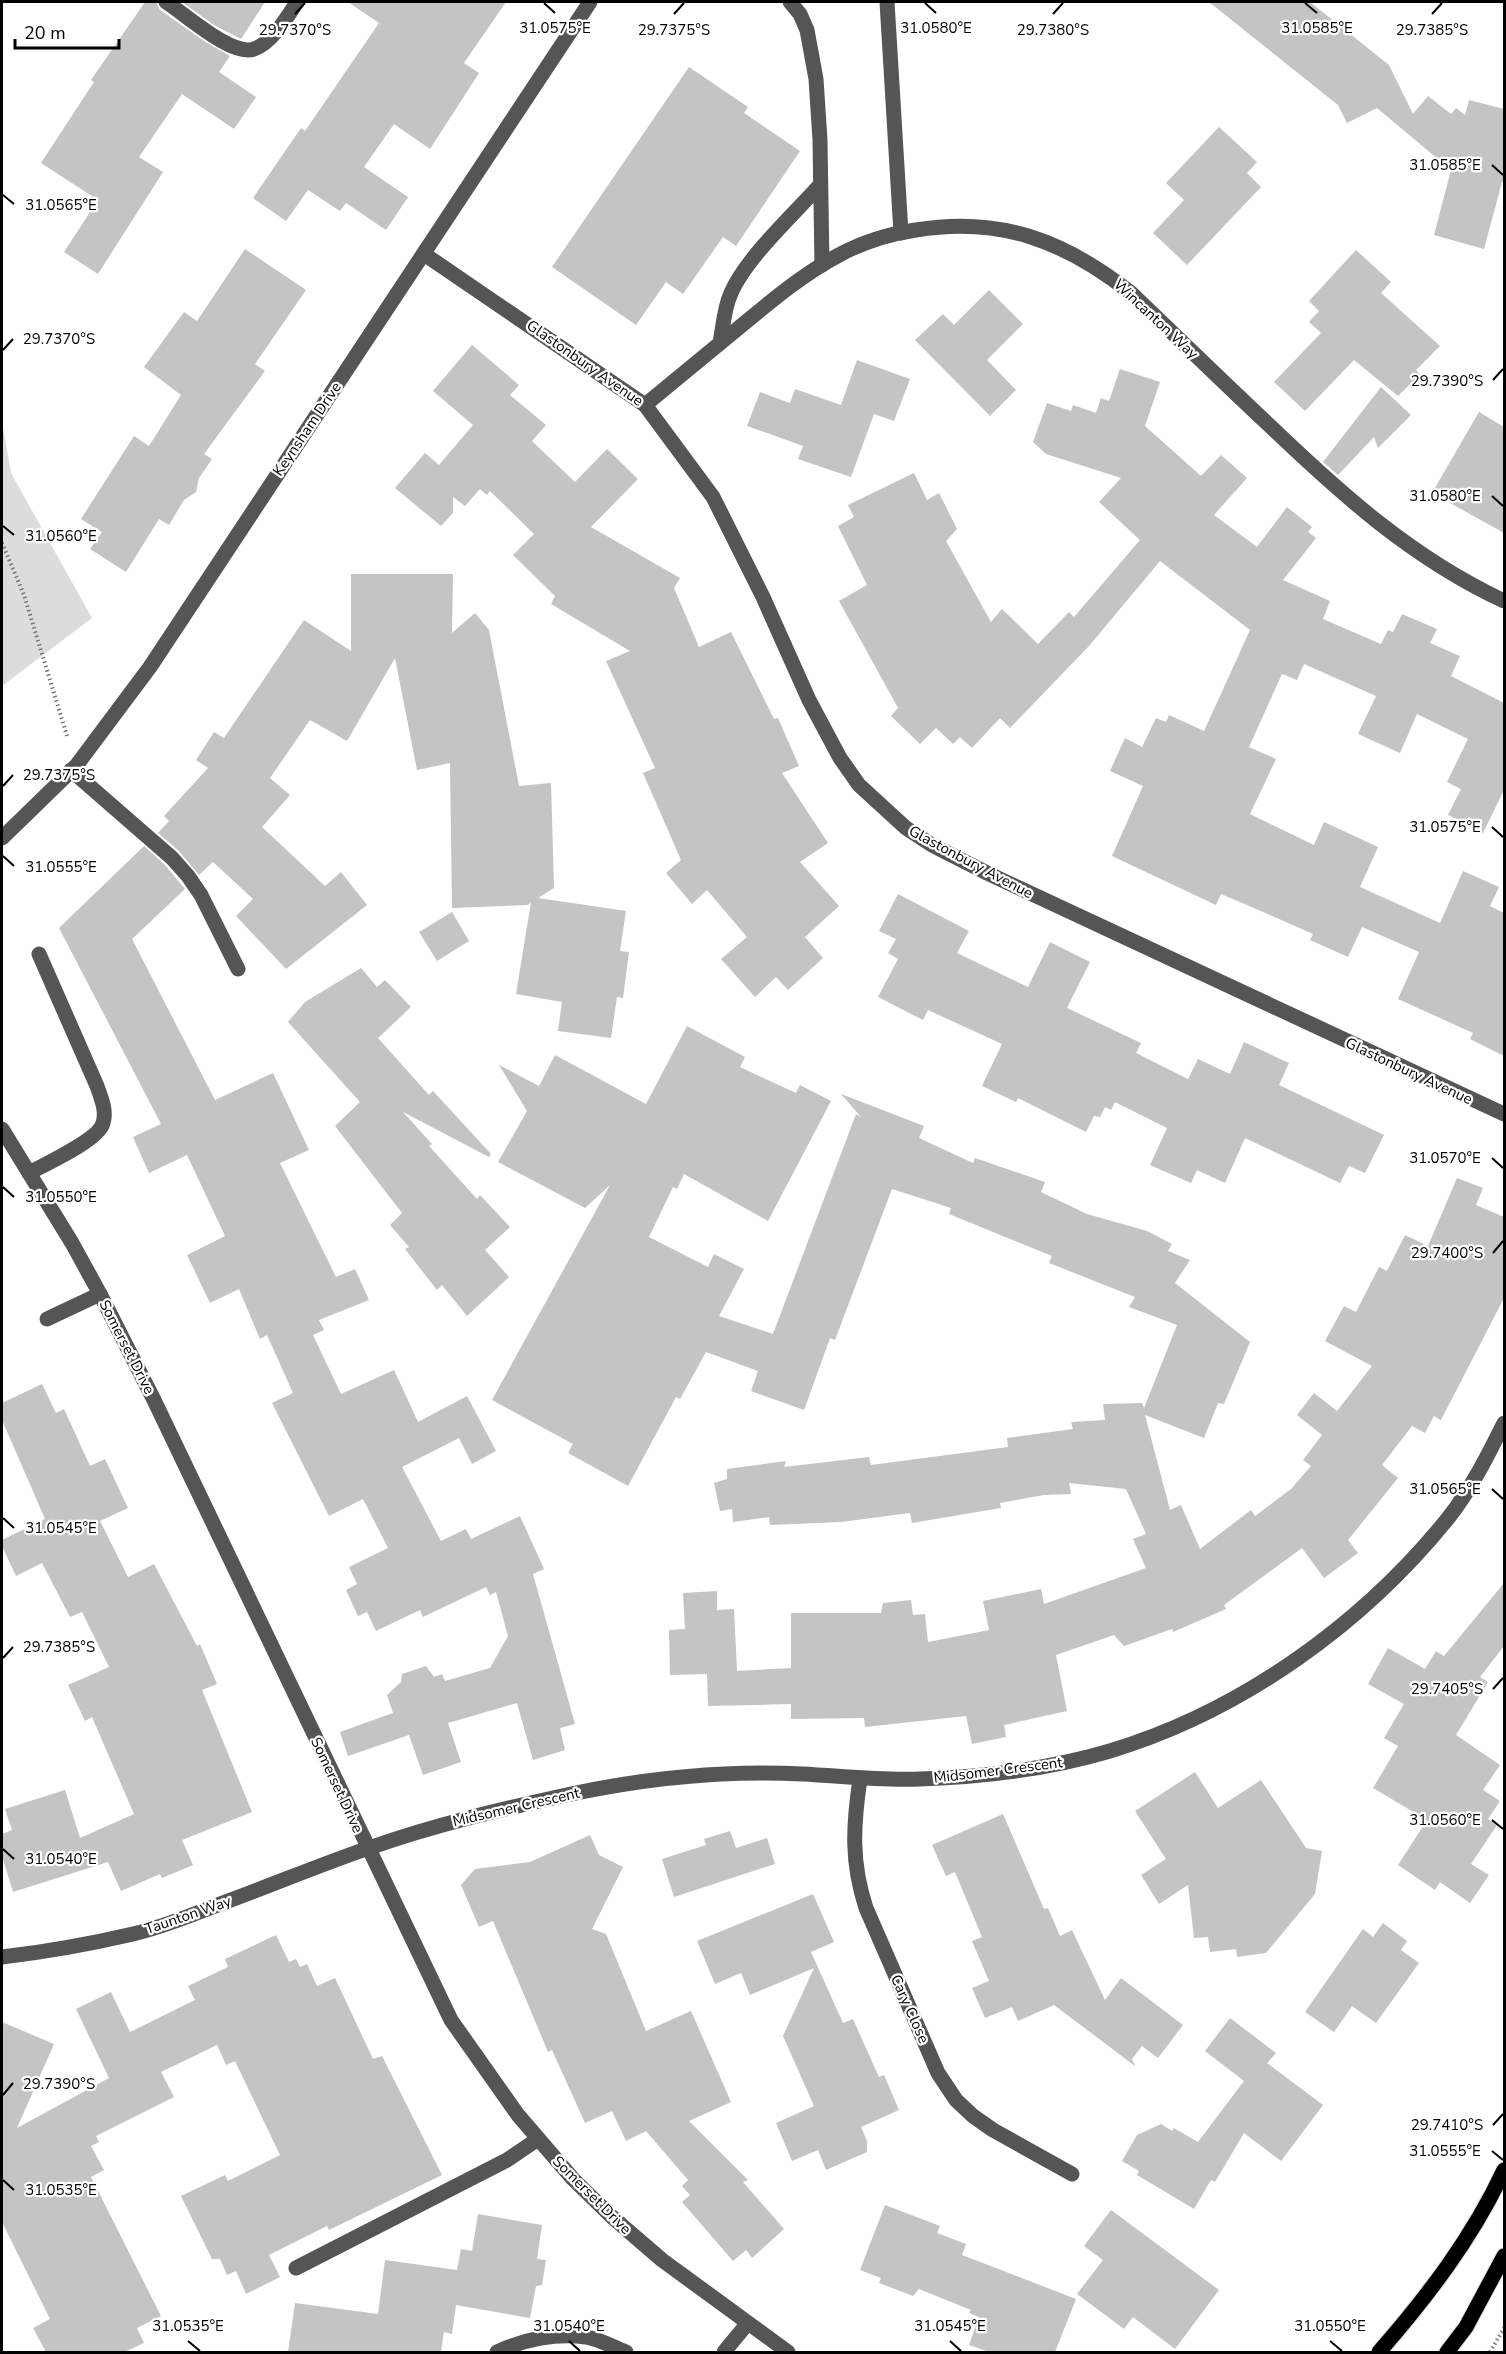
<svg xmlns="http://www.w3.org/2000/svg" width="1506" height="2354" font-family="'Nunito Sans',sans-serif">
  <rect width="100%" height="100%" fill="#fff"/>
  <path fill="#dcdcdc" d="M 2,421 L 11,473 L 92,618 L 2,686 Z"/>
  <g fill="#c4c4c4">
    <path d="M 145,2 L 156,2 L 160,10 L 204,41 L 230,56 L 219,72 L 256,97 L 234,129 L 182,94 L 139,157 L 163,172 L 98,274 L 64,252 L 98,200 L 41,163 L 94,82 L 91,80 Z"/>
    <path d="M 182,2 L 265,2 L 241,39 L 214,25 Z"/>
    <path d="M 348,2 L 506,2 L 464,63 L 479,73 L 430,149 L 394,124 L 364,167 L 408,197 L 386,230 L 346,203 L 340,211 L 308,190 L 286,221 L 253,198 L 301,128 L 305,131 L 379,23 Z"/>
    <path d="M 1209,2 L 1310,2 L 1389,65 L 1413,114 L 1428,96 L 1451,114 L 1456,108 L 1465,115 L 1469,100 L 1504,109 L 1504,181 L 1502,182 L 1484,249 L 1434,235 L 1451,170 L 1377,108 L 1347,123 L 1338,105 Z"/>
    <path d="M 689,67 L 748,107 L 744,113 L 800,151 L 736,246 L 723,237 L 683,294 L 666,282 L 636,325 L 552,267 Z"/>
    <path d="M 1219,127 L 1257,162 L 1247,173 L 1261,187 L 1187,265 L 1153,233 L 1184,200 L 1166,183 Z"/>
    <path d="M 245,249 L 306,290 L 255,364 L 265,371 L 204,454 L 212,459 L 199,478 L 196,492 L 184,500 L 169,525 L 159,519 L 126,572 L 90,549 L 102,532 L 81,519 L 134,436 L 149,446 L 181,395 L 144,367 L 184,312 L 197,321 Z"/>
    <path d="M 1356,250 L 1391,282 L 1381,293 L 1440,346 L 1416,370 L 1420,374 L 1398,396 L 1354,360 L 1305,411 L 1274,382 L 1321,333 L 1309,322 L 1319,311 L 1309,301 Z"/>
    <path d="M 989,290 L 1023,324 L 987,360 L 1016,390 L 990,416 L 915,340 L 943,314 L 954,325 Z"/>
    <path d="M 472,345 L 519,385 L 510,395 L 546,425 L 532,441 L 575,482 L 607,449 L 638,479 L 591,527 L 680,578 L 674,588 L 699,647 L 731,632 L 774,719 L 778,718 L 799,766 L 782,773 L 828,843 L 800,862 L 839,906 L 805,937 L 823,958 L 788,990 L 776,977 L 755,997 L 721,959 L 747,937 L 707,890 L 692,904 L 666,873 L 681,860 L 643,773 L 655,768 L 606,661 L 630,651 L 551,604 L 555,596 L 513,555 L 534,534 L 490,491 L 487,495 L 480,489 L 465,506 L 453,497 L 453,513 L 441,526 L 395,488 L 425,453 L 439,465 L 473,425 L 433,391 Z"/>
    <path d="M 857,360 L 910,379 L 894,421 L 874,414 L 851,477 L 798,459 L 803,446 L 747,426 L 760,392 L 790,403 L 795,389 L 841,405 Z"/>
    <path d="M 1120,369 L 1160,382 L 1145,426 L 1201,476 L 1221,455 L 1247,478 L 1214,515 L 1257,547 L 1287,507 L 1312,527 L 1308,532 L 1316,538 L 1283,580 L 1330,601 L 1323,619 L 1381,644 L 1388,630 L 1393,632 L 1402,614 L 1437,629 L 1430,643 L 1460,656 L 1451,676 L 1504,703 L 1504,790 L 1483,833 L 1448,815 L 1461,789 L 1447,782 L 1468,739 L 1417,714 L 1400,753 L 1358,734 L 1376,696 L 1304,664 L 1297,680 L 1282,674 L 1249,747 L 1276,759 L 1250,814 L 1314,845 L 1324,822 L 1378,847 L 1360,887 L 1440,923 L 1463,871 L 1499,887 L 1490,906 L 1504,913 L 1504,1056 L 1470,1039 L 1473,1033 L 1398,999 L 1419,952 L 1362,927 L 1348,957 L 1310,940 L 1313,934 L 1247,905 L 1221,894 L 1216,905 L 1112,856 L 1143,786 L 1110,771 L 1125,738 L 1142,747 L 1156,718 L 1166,722 L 1169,715 L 1204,731 L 1250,630 L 1160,561 L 1089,646 L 1010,728 L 1000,718 L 972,748 L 960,737 L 953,744 L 936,728 L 920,744 L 891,716 L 898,708 L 839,601 L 867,585 L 838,526 L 854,517 L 848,505 L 914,473 L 927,500 L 939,493 L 957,529 L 946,541 L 991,622 L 1002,609 L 1038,644 L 1069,612 L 1074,617 L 1140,540 L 1099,502 L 1121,478 L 1046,454 L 1033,442 L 1047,403 L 1071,411 L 1073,405 L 1096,413 L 1101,398 L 1109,401 Z"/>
    <path d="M 1381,387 L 1411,415 L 1378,448 L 1374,437 L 1338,475 L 1323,462 Z"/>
    <path d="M 1479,412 L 1504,427 L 1504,533 L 1432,493 Z"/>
    <path d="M 351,574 L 453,574 L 452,633 L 475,613 L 489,630 L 519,786 L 551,783 L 554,888 L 538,898 L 626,911 L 620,951 L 629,952 L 623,998 L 617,997 L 611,1038 L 558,1031 L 562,1002 L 516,994 L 531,902 L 528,905 L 452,908 L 450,763 L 417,770 L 395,658 L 347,741 L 310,720 L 270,778 L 290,795 L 262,827 L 325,886 L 341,872 L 367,905 L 286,969 L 236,916 L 253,899 L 213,862 L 199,875 L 179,851 L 158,833 L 169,821 L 164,816 L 208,768 L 196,760 L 214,732 L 224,738 L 304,620 L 351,651 Z"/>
    <path d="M 144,846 L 165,865 L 185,889 L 132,939 L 215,1100 L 273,1073 L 309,1150 L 280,1163 L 336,1277 L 355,1269 L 369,1300 L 319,1320 L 324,1330 L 313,1335 L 341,1394 L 394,1370 L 418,1422 L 467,1396 L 496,1451 L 472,1464 L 459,1438 L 402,1467 L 441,1541 L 466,1529 L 471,1539 L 520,1516 L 544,1569 L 533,1574 L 575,1724 L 560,1728 L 565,1750 L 533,1760 L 517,1703 L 448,1723 L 461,1762 L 423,1775 L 409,1735 L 348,1756 L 340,1732 L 393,1713 L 387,1695 L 401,1682 L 402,1674 L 426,1666 L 434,1677 L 442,1674 L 445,1681 L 490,1668 L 508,1636 L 496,1592 L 490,1595 L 486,1587 L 423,1617 L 420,1610 L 376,1631 L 367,1612 L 358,1616 L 346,1590 L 357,1584 L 349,1567 L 388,1548 L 363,1499 L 329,1516 L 272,1403 L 293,1393 L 267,1335 L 260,1339 L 239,1289 L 210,1303 L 187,1255 L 225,1236 L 187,1155 L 149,1173 L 133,1137 L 161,1124 L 59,928 Z"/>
    <path d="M 898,894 L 969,931 L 957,953 L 1028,987 L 1050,942 L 1090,962 L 1067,1008 L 1141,1043 L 1136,1053 L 1188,1079 L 1198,1059 L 1230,1074 L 1244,1042 L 1289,1063 L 1279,1085 L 1384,1135 L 1365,1173 L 1349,1166 L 1340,1183 L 1245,1138 L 1225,1183 L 1197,1170 L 1191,1183 L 1150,1165 L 1167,1128 L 1115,1102 L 1111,1110 L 1105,1107 L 1100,1117 L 1094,1116 L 1086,1132 L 1018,1098 L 1016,1102 L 982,1086 L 1002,1044 L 928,1010 L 923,1020 L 878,997 L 898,959 L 888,953 L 896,939 L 879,931 Z"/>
    <path d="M 452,912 L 469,941 L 437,961 L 419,932 Z"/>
    <path d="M 361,968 L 377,987 L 385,980 L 411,1007 L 378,1038 L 429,1095 L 433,1091 L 491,1154 L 489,1157 L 403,1112 L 432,1144 L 429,1146 L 477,1199 L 480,1195 L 510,1227 L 485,1250 L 509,1277 L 467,1316 L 442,1285 L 437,1290 L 405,1249 L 409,1247 L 390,1225 L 402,1213 L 335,1126 L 360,1102 L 288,1022 L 305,1002 Z"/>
    <path d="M 687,1026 L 745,1057 L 740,1067 L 796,1093 L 800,1085 L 831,1101 L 768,1221 L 684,1174 L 677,1189 L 673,1187 L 649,1237 L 708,1267 L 714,1254 L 744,1269 L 719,1316 L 773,1334 L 856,1114 L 861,1117 L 841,1094 L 924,1126 L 919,1138 L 973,1163 L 975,1158 L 1045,1182 L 1041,1192 L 1087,1214 L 1147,1231 L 1172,1244 L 1168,1251 L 1190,1260 L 1175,1283 L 1250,1342 L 1224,1404 L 1218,1403 L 1204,1438 L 1145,1415 L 1170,1510 L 1181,1505 L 1200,1549 L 1251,1510 L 1255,1516 L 1291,1489 L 1311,1466 L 1303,1460 L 1322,1435 L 1297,1415 L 1314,1393 L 1337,1411 L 1372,1366 L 1325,1341 L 1344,1306 L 1356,1312 L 1379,1267 L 1387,1271 L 1405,1235 L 1428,1246 L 1457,1178 L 1483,1188 L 1476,1205 L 1504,1217 L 1504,1298 L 1441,1420 L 1434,1416 L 1425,1433 L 1412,1426 L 1382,1465 L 1398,1478 L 1348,1540 L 1358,1553 L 1324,1578 L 1302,1548 L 1224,1605 L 1226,1609 L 1173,1632 L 1172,1629 L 1124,1646 L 1114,1635 L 1056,1655 L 1067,1711 L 1004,1725 L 1006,1737 L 972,1744 L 966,1716 L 865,1727 L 864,1718 L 791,1719 L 791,1704 L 708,1706 L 707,1674 L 670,1675 L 669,1630 L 685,1629 L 683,1593 L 717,1591 L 717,1610 L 734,1609 L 737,1671 L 791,1668 L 791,1613 L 881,1613 L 883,1603 L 911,1600 L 913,1615 L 925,1614 L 928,1642 L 989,1630 L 983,1601 L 1041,1589 L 1044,1604 L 1146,1568 L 1133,1539 L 1146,1534 L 1126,1489 L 1069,1483 L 1071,1494 L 1044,1495 L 1000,1503 L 1001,1508 L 912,1523 L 910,1513 L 841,1522 L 770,1525 L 769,1517 L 733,1522 L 732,1509 L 720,1511 L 714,1483 L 727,1479 L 727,1469 L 786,1461 L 784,1467 L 869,1457 L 871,1465 L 1008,1447 L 1007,1438 L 1073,1429 L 1071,1422 L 1105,1420 L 1103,1404 L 1142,1403 L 1144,1408 L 1177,1325 L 1129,1307 L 1135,1297 L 1049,1263 L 1052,1256 L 949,1214 L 951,1208 L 892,1189 L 835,1340 L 830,1338 L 804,1410 L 751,1391 L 758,1371 L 706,1352 L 680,1399 L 676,1397 L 628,1486 L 568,1453 L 573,1444 L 492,1400 L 610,1185 L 585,1208 L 498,1162 L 527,1111 L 499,1065 L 539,1086 L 555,1055 L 646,1104 Z"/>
    <path d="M 42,1384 L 56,1413 L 64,1409 L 90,1466 L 105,1459 L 128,1508 L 100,1521 L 128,1577 L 154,1564 L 197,1646 L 200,1644 L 217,1684 L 202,1690 L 252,1812 L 182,1840 L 193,1865 L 162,1878 L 160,1874 L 121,1891 L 108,1862 L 13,1892 L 2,1856 L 2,1834 L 12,1830 L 5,1809 L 65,1790 L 80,1838 L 134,1814 L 92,1717 L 85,1721 L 68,1685 L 109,1667 L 82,1612 L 70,1617 L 42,1563 L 16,1576 L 2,1546 L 2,1540 L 45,1519 L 2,1420 L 2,1403 Z"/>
    <path d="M 1504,1583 L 1504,1646 L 1480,1677 L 1488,1682 L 1456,1735 L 1500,1765 L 1483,1790 L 1500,1801 L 1488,1819 L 1497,1825 L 1471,1864 L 1489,1875 L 1470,1903 L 1440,1882 L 1435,1890 L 1398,1865 L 1427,1820 L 1373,1788 L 1398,1746 L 1384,1738 L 1404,1704 L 1368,1684 L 1388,1648 L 1425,1669 L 1436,1651 L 1444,1656 Z"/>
    <path d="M 1195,1772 L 1218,1808 L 1261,1780 L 1306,1848 L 1322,1851 L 1315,1894 L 1266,1953 L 1237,1957 L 1236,1949 L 1210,1952 L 1208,1937 L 1194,1938 L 1188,1885 L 1159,1904 L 1141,1875 L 1166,1859 L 1135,1811 Z"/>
    <path d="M 1003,1814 L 1044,1909 L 1048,1908 L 1060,1936 L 1072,1930 L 1105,2000 L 1121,1978 L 1183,2025 L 1158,2058 L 1142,2046 L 1132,2059 L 1135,2066 L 1054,2005 L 1018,2021 L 1012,2007 L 985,2018 L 972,1988 L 989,1981 L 972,1941 L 982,1937 L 955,1872 L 946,1876 L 932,1845 Z"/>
    <path d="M 730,1831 L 736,1848 L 767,1838 L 775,1864 L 674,1897 L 662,1859 L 706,1845 L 704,1839 Z"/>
    <path d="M 590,1835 L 599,1855 L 623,1867 L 592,1929 L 606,1934 L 646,2031 L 691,2011 L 731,2102 L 689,2121 L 748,2180 L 743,2182 L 784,2229 L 752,2258 L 746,2250 L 733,2261 L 682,2202 L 690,2195 L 682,2186 L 688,2180 L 646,2131 L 626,2141 L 612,2111 L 585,2123 L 552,2050 L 548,2052 L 493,1921 L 479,1927 L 461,1885 L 475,1869 L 530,1862 Z"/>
    <path d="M 813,1894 L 834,1942 L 811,1952 L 843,2023 L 853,2019 L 879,2077 L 884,2075 L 899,2110 L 861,2127 L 867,2141 L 867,2152 L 826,2170 L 818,2150 L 792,2161 L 776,2123 L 814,2106 L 783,2036 L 814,1968 L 750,1995 L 741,1973 L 715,1984 L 697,1941 Z"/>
    <path d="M 1383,1923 L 1407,1941 L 1401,1950 L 1419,1963 L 1376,2023 L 1352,2006 L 1334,2032 L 1305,2012 L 1363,1929 L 1373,1937 Z"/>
    <path d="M 276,1935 L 289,1962 L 296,1959 L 300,1967 L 307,1964 L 317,1986 L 335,1978 L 373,2059 L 382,2056 L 442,2175 L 329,2230 L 327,2226 L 269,2255 L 280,2277 L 246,2294 L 236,2271 L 227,2275 L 220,2259 L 212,2259 L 181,2196 L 225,2175 L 228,2181 L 280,2155 L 235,2061 L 226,2065 L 217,2045 L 161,2072 L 174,2097 L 96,2136 L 99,2142 L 91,2146 L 104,2170 L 91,2177 L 161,2316 L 137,2328 L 144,2343 L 124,2352 L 46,2352 L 33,2328 L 50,2319 L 2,2222 L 2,2022 L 54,2044 L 17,2128 L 109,2078 L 76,2009 L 111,1992 L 130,2032 L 195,2000 L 188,1986 L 228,1967 L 225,1959 Z"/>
    <path d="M 1230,2018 L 1276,2053 L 1267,2063 L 1323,2105 L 1281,2161 L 1244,2133 L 1215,2182 L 1211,2180 L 1194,2209 L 1137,2175 L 1139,2171 L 1122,2161 L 1137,2135 L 1161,2124 L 1172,2131 L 1174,2128 L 1198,2142 L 1244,2081 L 1205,2051 Z"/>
    <path d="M 885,2205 L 940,2226 L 937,2233 L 966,2244 L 962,2255 L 1076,2299 L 1055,2352 L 989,2352 L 969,2345 L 979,2317 L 969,2313 L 971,2310 L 919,2289 L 913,2296 L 879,2283 L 881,2278 L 860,2270 Z"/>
    <path d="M 1111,2210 L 1219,2290 L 1175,2349 L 1133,2317 L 1124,2329 L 1077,2294 L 1103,2260 L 1084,2246 Z"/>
    <path d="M 478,2214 L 542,2225 L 537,2259 L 546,2260 L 542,2285 L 536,2286 L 530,2318 L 456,2305 L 452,2334 L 444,2332 L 441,2352 L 288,2352 L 295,2303 L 378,2314 L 385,2260 L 457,2270 L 461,2249 L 472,2251 Z"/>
  </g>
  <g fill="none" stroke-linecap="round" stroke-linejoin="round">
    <g stroke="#dbdbdb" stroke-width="17">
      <g id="major">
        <path d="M 1379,2352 C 1427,2297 1473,2237 1504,2170"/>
        <path d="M 1447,2352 L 1466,2327 L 1504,2256"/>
      </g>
    </g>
    <g stroke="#777" stroke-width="4" stroke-dasharray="1.5 3" stroke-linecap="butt">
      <path d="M 2,543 L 24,595 L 67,736"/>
      <path d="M 1490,2352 L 1504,2328"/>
    </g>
    <g stroke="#555" stroke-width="15">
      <path d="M 166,2 C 185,14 232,57 254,49 C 271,44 288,16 297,2"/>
      <path d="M 790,2 L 800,14 L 807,30 L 816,79 L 820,140 L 822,265"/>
      <path d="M 887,2 L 901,233"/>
      <path d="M 424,254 L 645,405 L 713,497 L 763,597 L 809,700 L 840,758 L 859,785 L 906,828 L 932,845 L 987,873 L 1504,1114"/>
      <path d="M 720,343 C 723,327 724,308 731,293 C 746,258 794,214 820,185"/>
      <path d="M 645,405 C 679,377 713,349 747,321 C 776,297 805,273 839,255 C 863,242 889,234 916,230 C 1000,216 1065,241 1131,293 C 1177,337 1222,381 1269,425 C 1341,494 1412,558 1504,601"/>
      <path d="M 71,770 L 172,858 L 188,876 L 201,895 L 238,969"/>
      <path d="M 2,838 L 76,766 L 150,667 L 590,2"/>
      <path d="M 2,1129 L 72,1243 L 100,1294 L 154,1400 L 451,2020 L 518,2115 L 573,2179 L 611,2216 L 662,2260 L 788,2352"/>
      <path d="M 29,1173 C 45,1164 99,1140 103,1123 C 107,1111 101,1098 97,1086 L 39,954"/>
      <path d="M 47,1319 L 100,1294"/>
      <path d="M 860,1779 C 853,1826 851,1862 866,1908 L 938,2073 L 956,2100 L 973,2116 L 993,2130 L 1072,2174"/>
      <path d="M 2,1957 C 45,1952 90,1944 133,1934 C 163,1927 192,1915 220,1904 C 270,1886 319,1865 369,1848 C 434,1825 502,1809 571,1794 C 647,1778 725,1770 803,1774 C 842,1776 881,1781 920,1779 C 983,1777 1049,1769 1110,1751 C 1242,1711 1363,1624 1449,1517 C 1471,1489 1488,1455 1504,1423"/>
      <path d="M 296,2268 L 507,2160 L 538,2139"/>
      <path d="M 497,2352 C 524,2339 556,2333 586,2337 C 599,2339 613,2347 626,2352"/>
      <path d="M 724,2352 L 747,2324"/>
    </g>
    <use href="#major" stroke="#000" stroke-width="15"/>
  </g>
  <path fill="none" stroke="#000" stroke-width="2" d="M 544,3 L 555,13M 925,3 L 936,13M 1305,3 L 1317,13M 295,14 L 305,3M 674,14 L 684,3M 1053,14 L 1063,3M 1432,14 L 1442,3M 1492,165 L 1503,175M 3,195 L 14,204M 3,350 L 13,339M 1493,380 L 1503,369M 1492,496 L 1503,506M 3,526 L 14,535M 3,786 L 13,775M 1492,827 L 1503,837M 3,856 L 14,866M 1492,1158 L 1503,1168M 3,1187 L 14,1197M 1493,1253 L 1503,1241M 1492,1489 L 1503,1499M 3,1518 L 14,1528M 3,1658 L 13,1647M 1493,1689 L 1503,1678M 1492,1820 L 1503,1829M 3,1849 L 14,1859M 3,2095 L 13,2083M 1493,2125 L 1503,2114M 1492,2151 L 1503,2160M 3,2180 L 14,2190M 188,2341 L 200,2351M 569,2341 L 580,2351M 950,2341 L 961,2351M 1330,2341 L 1342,2351"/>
  <g text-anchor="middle" stroke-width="4.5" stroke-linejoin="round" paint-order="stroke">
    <g font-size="15" fill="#000" stroke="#fff">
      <text transform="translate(1156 319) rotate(43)" y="5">Wincanton Way</text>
      <text transform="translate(585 363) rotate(35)" y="5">Glastonbury Avenue</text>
      <text transform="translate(307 429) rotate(-56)" y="5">Keynsham Drive</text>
      <text transform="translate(971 862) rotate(28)" y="5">Glastonbury Avenue</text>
      <text transform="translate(1409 1071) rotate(25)" y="5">Glastonbury Avenue</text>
      <text transform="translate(127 1347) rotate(63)" y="5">Somerset Drive</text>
      <text transform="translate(998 1770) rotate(-7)" y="5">Midsomer Crescent</text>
      <text transform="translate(337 1785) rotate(65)" y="5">Somerset Drive</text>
      <text transform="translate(516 1807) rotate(-13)" y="5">Midsomer Crescent</text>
      <text transform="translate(188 1915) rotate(-19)" y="5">Taunton Way</text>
      <text transform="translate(910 2009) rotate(66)" y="5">Cary Close</text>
      <text transform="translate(592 2195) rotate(45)" y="5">Somerset Drive</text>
    </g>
  </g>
  <g font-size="15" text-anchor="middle" fill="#000" stroke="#fff" stroke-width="4.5" stroke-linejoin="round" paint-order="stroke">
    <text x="936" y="33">31.0580°E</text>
    <text x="555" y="33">31.0575°E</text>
    <text x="1317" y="33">31.0585°E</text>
    <text x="295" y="35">29.7370°S</text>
    <text x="674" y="35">29.7375°S</text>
    <text x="1053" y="35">29.7380°S</text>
    <text x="1432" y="35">29.7385°S</text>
    <text x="1445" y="170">31.0585°E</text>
    <text x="61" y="210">31.0565°E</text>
    <text x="59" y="344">29.7370°S</text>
    <text x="1447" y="386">29.7390°S</text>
    <text x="1445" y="501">31.0580°E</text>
    <text x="61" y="541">31.0560°E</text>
    <text x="59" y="780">29.7375°S</text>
    <text x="1445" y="832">31.0575°E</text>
    <text x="61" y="872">31.0555°E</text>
    <text x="1445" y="1163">31.0570°E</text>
    <text x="61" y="1202">31.0550°E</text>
    <text x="1447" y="1258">29.7400°S</text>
    <text x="1445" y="1494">31.0565°E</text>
    <text x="61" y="1533">31.0545°E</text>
    <text x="59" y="1652">29.7385°S</text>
    <text x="1447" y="1694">29.7405°S</text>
    <text x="1445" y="1825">31.0560°E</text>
    <text x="61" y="1864">31.0540°E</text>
    <text x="59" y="2089">29.7390°S</text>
    <text x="1447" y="2130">29.7410°S</text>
    <text x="1445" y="2156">31.0555°E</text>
    <text x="61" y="2195">31.0535°E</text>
    <text x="188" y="2331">31.0535°E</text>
    <text x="569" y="2331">31.0540°E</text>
    <text x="950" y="2331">31.0545°E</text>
    <text x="1330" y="2331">31.0550°E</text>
  </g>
  <rect width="1506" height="2354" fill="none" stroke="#000000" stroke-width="6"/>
  <path d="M15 39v9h104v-9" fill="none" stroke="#000000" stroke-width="3"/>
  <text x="24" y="39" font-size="18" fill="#000000" stroke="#ffffff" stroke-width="4.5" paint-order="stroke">20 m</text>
</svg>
